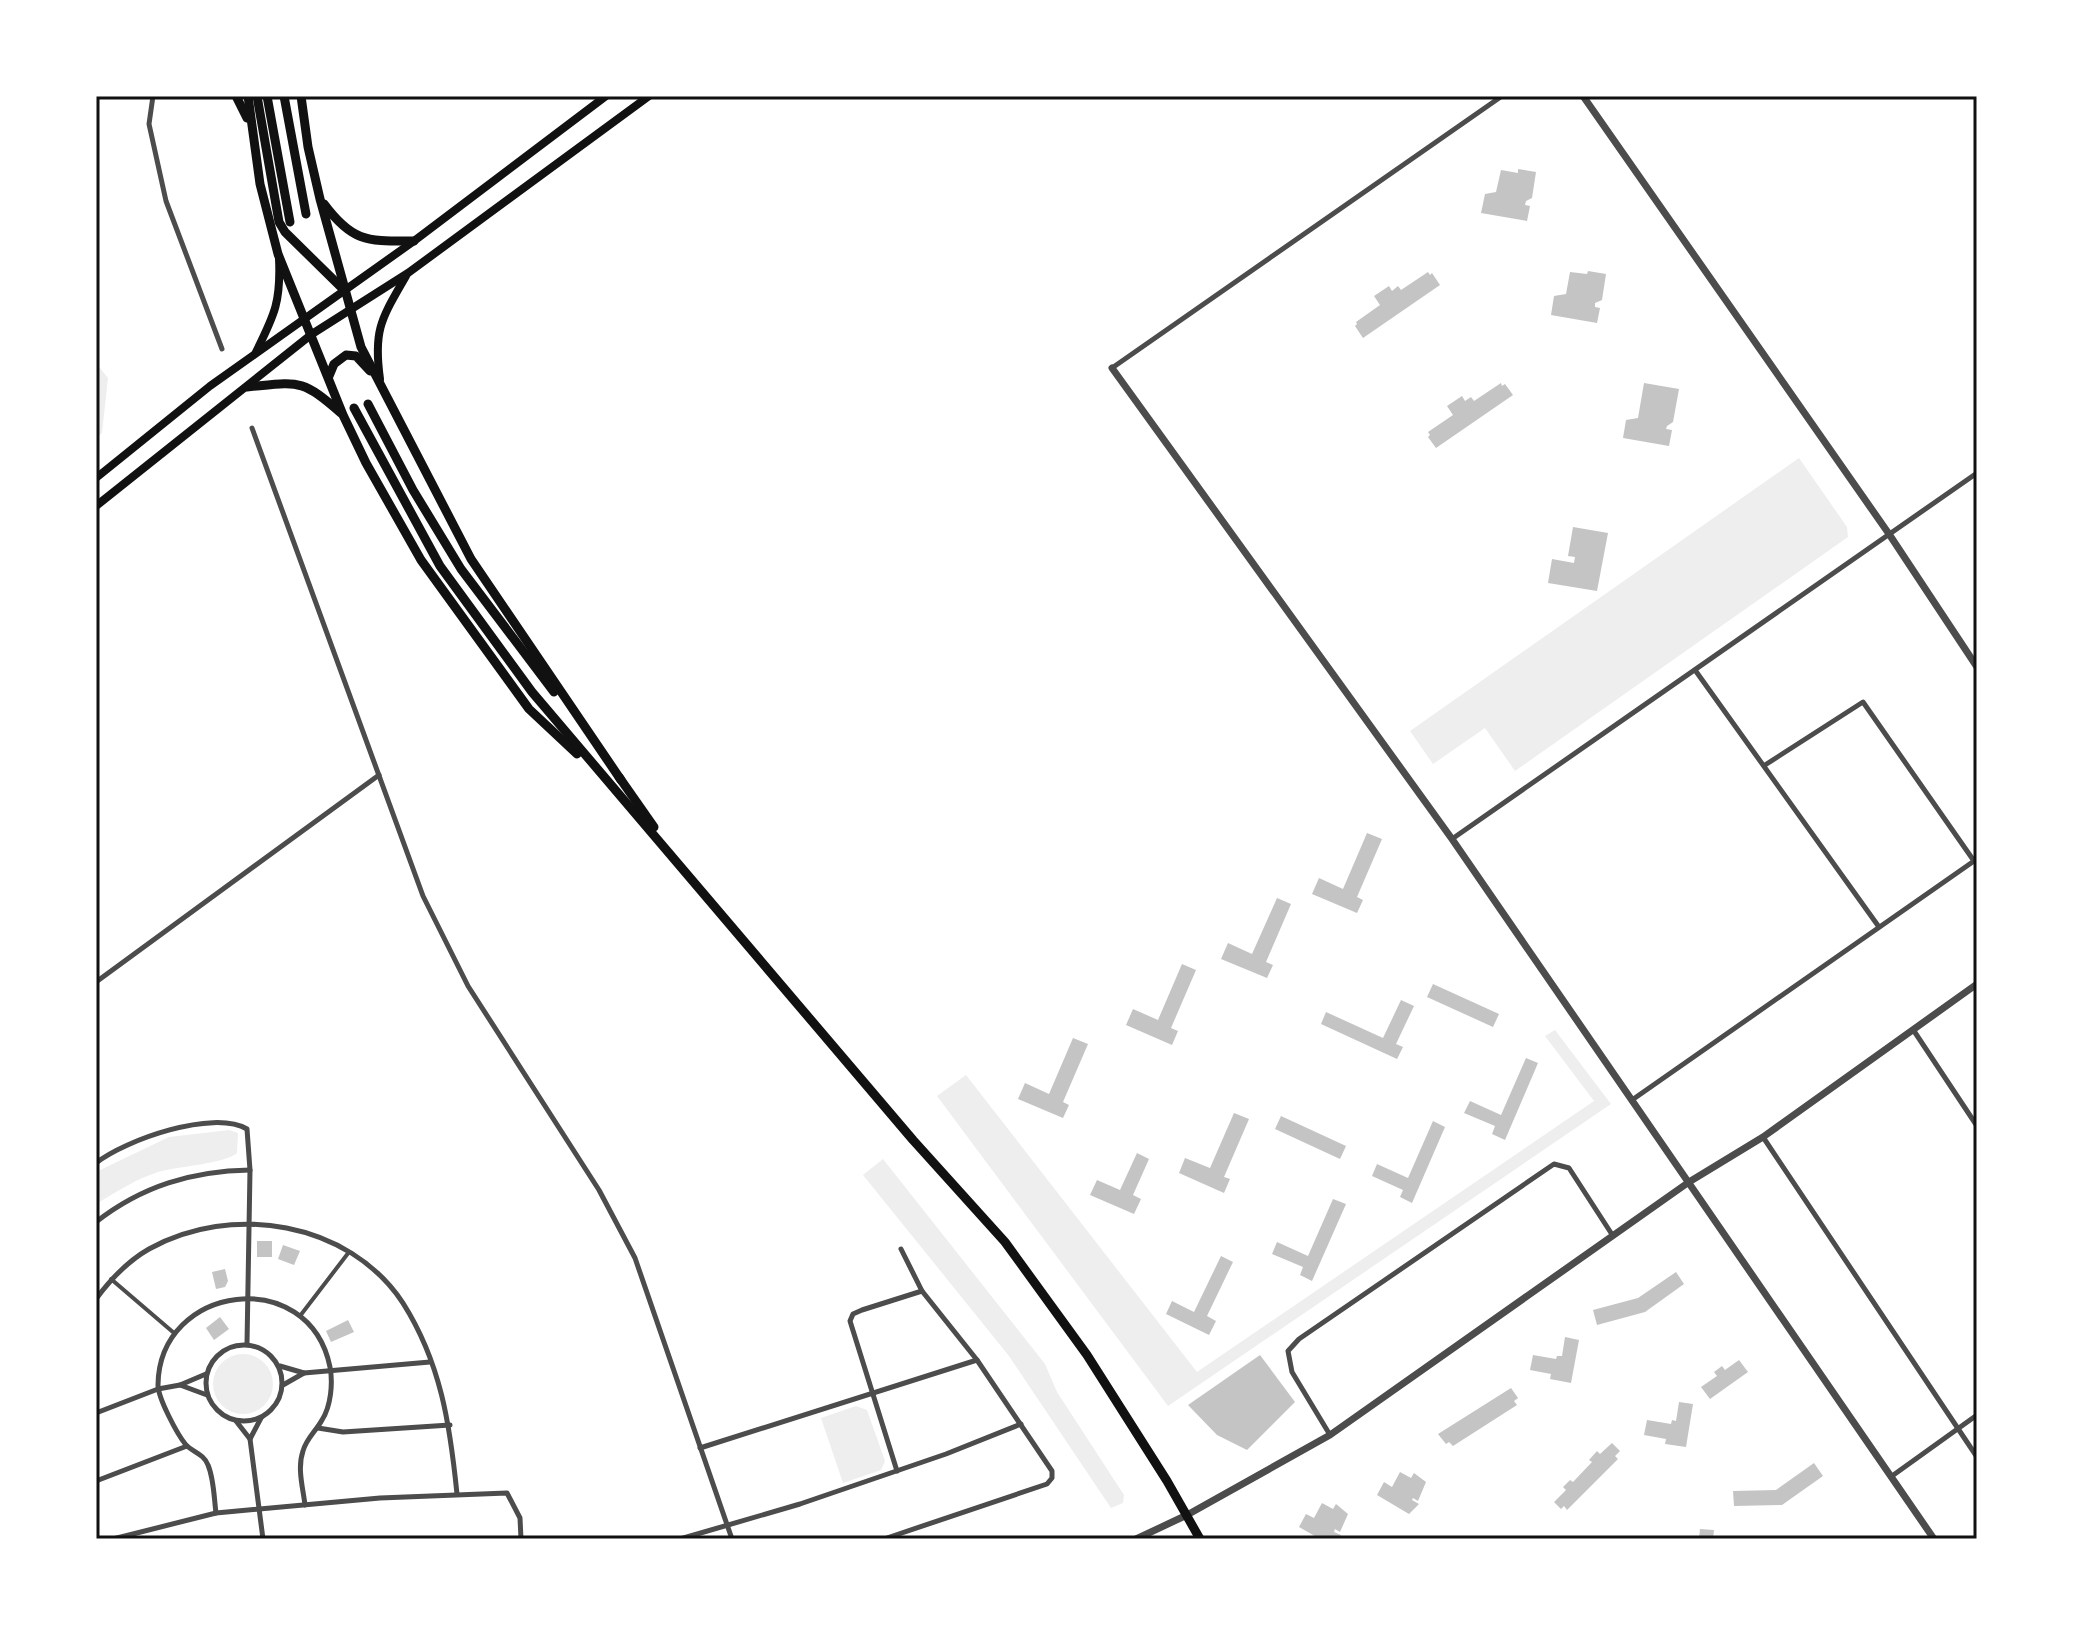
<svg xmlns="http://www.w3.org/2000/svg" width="2073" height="1635" font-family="Cabin,sans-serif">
  <rect width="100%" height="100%" fill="#fff"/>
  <g fill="#eee">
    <path d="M 96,363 L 108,378 L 102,433 L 96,438 Z"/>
    <path d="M 1799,458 L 1847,527 L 1848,537 L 1515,771 L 1485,728 L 1433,764 L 1410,731 Z"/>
    <path d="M 1555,1030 L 1611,1104 L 1168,1406 L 937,1096 L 966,1075 L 1197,1372 L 1594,1101 L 1545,1036 Z"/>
    <path d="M 229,1130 L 238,1133 L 237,1153 C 224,1164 179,1166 158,1172 C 136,1179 116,1192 96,1204 L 96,1172 L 169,1137 Z"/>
    <path d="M 883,1159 L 1045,1364 L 1057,1392 L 1124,1495 L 1123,1503 L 1111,1508 L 1009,1356 L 863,1175 Z"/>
    <circle cx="243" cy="1384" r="30"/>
    <path d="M 856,1406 L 867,1410 L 885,1461 L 881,1470 L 843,1483 L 821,1418 Z"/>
  </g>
  <g fill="#c4c4c4">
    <path d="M 1518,169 L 1536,172 L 1532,198 L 1526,201 L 1525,205 L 1530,206 L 1527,221 L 1481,213 L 1485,194 L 1496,192 L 1501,170 L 1518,173 Z"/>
    <path d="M 1588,271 L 1606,274 L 1602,300 L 1595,303 L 1595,307 L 1600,308 L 1597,323 L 1551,315 L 1554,296 L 1566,294 L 1570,272 L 1587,274 Z"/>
    <path d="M 1428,272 L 1430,275 L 1432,273 L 1440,285 L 1363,338 L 1355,326 L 1357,324 L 1356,322 L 1380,305 L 1374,296 L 1389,286 L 1392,291 L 1398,286 L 1401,290 Z"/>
    <path d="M 1501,383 L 1502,386 L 1505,384 L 1513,395 L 1436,448 L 1428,437 L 1430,435 L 1428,432 L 1453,415 L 1447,406 L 1462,396 L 1465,401 L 1471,397 L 1474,401 Z"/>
    <path d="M 1644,383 L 1679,389 L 1673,422 L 1667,426 L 1666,429 L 1672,430 L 1669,446 L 1623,438 L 1626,420 L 1638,418 Z"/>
    <path d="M 1573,527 L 1608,533 L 1597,591 L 1548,583 L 1552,559 L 1574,563 L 1575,557 L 1568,556 Z"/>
    <path d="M 1367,833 L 1382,839 L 1357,897 L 1363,900 L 1357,913 L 1312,894 L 1319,878 L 1343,889 Z"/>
    <path d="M 1277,898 L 1291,904 L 1266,962 L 1273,965 L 1267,978 L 1221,959 L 1228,943 L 1252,954 Z"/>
    <path d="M 1182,964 L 1196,970 L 1171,1028 L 1178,1031 L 1172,1045 L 1126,1025 L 1133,1009 L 1158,1020 Z"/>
    <path d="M 1433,984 L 1499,1014 L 1493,1027 L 1427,997 Z"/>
    <path d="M 1401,1000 L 1414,1006 L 1396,1044 L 1403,1047 L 1397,1059 L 1321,1024 L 1326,1012 L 1383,1038 Z"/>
    <path d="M 1073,1038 L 1088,1044 L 1063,1102 L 1069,1105 L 1063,1118 L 1018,1099 L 1025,1083 L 1049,1094 Z"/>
    <path d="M 1526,1058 L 1538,1063 L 1505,1140 L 1492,1134 L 1495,1126 L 1464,1113 L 1470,1101 L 1501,1115 Z"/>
    <path d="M 1234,1113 L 1249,1119 L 1224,1177 L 1230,1179 L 1224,1193 L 1179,1173 L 1185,1158 L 1210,1168 Z"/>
    <path d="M 1281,1116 L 1346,1146 L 1340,1159 L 1275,1129 Z"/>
    <path d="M 1433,1121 L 1445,1127 L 1412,1203 L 1400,1197 L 1403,1190 L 1372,1176 L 1377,1164 L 1408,1178 Z"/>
    <path d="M 1137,1153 L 1149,1159 L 1133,1195 L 1141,1199 L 1134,1214 L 1090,1195 L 1097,1180 L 1120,1190 Z"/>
    <path d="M 1333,1199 L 1346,1204 L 1312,1281 L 1300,1275 L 1303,1267 L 1272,1254 L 1277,1242 L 1308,1256 Z"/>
    <rect x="257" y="1241" width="15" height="16"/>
    <path d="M 283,1245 L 300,1251 L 294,1265 L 278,1259 Z"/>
    <path d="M 1221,1256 L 1233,1262 L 1207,1316 L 1216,1321 L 1209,1335 L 1166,1314 L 1172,1301 L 1194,1312 Z"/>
    <path d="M 225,1269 L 228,1281 L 225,1287 L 216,1289 L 212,1272 Z"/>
    <path d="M 1676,1272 L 1684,1284 L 1645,1312 L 1597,1325 L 1593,1310 L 1638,1298 Z"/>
    <path d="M 220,1317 L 229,1329 L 214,1340 L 206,1328 Z"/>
    <path d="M 348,1320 L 354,1332 L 331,1342 L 326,1331 Z"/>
    <path d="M 1565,1337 L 1579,1340 L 1571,1383 L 1550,1379 L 1551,1374 L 1530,1370 L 1533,1355 L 1556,1359 L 1557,1356 L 1562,1356 Z"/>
    <path d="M 1260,1355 L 1295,1402 L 1247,1450 L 1217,1435 L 1188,1405 Z"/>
    <path d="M 1739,1360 L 1748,1372 L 1710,1399 L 1701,1387 L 1717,1376 L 1714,1372 L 1722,1366 L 1725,1370 Z"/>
    <path d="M 1511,1388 L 1518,1398 L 1514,1401 L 1517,1405 L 1453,1446 L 1449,1442 L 1446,1444 L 1438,1434 Z"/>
    <path d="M 1679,1402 L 1693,1404 L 1686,1447 L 1665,1444 L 1666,1439 L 1644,1435 L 1647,1420 L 1671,1424 L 1672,1420 L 1676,1421 Z"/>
    <path d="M 1612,1443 L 1620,1451 L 1615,1456 L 1618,1459 L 1567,1510 L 1564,1506 L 1561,1509 L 1554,1502 L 1566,1490 L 1563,1487 L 1570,1480 L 1573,1482 L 1592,1462 L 1589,1460 L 1597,1451 L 1600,1454 Z"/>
    <path d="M 1814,1463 L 1823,1476 L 1782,1505 L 1734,1506 L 1733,1491 L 1776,1490 Z"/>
    <path d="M 1400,1472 L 1411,1478 L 1414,1473 L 1426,1482 L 1418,1501 L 1413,1498 L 1412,1500 L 1419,1504 L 1409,1514 L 1377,1495 L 1384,1482 L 1392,1487 Z"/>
    <path d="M 1322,1503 L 1333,1509 L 1336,1504 L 1348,1514 L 1340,1532 L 1335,1529 L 1334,1532 L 1341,1535 L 1339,1539 L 1320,1539 L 1299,1527 L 1306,1514 L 1314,1518 Z"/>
    <path d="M 1700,1529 L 1714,1530 L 1713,1539 L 1699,1539 Z"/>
  </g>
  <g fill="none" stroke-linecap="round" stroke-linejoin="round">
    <g stroke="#4c4c4c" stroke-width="4">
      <path d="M 111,1279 L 174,1333"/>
      <path d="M 300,1316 L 349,1252"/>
    </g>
    <g stroke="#4c4c4c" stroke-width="5">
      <path d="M 153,96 L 149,124 L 166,201 L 222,349"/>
      <path d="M 1112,368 L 1502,96"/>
      <path d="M 252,428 L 423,896 L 468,986 L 599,1190 L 635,1258 L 732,1539"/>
      <path d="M 1695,670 L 1879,927"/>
      <path d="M 1452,839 L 1977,473"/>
      <path d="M 96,982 L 379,775"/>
      <path d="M 1914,1031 L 1977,1126"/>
      <path d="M 1632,1100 L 1974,861 L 1863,702 L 1765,765"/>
      <path d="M 1763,1137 L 1977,1457"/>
      <path d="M 96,1163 C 125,1140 213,1109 247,1129 L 250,1170 L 247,1344"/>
      <path d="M 96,1222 C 142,1186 192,1171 250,1170"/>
      <path d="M 96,1299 C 110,1280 128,1261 149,1249 C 231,1203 349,1221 403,1303 C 441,1363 450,1425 457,1494"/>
      <circle cx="244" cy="1383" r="38"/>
      <path d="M 280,1366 L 304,1373 L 283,1385"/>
      <path d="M 304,1373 L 430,1362"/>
      <path d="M 206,1374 L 180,1385 L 207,1395"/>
      <path d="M 96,1413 L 158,1389 L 180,1385"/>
      <path d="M 236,1421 L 250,1439 L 261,1418"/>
      <path d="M 318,1428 L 343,1432 L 450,1425"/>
      <path d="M 1330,1435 L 1292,1372 L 1288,1351 L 1299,1339 L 1554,1164 L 1569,1168 L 1613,1236"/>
      <path d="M 250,1439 L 263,1539"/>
      <path d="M 700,1448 L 977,1360"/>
      <path d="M 897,1471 L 850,1321 L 853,1314 L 862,1310 L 922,1291"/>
      <path d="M 1892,1476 L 1977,1415"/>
      <path d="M 96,1481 L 187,1446"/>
      <path d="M 216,1513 C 214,1498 214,1479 208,1465 C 204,1454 193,1452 186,1445 C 177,1434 158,1398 158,1385 C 159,1284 309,1264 330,1367 C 333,1383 331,1406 322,1420 C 316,1431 306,1439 303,1451 C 297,1468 303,1488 305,1505"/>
      <path d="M 113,1539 L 216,1513 L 380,1498 L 507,1493 L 520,1518 L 521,1539"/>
      <path d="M 680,1539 L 800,1504 L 946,1454 L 1021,1424"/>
      <path d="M 884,1539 L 1047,1484 L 1052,1478 L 1052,1471 L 977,1360 L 922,1291 L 901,1249"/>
    </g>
    <g stroke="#4c4c4c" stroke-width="7">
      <path d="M 1583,96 L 1889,534 L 1977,667"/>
      <path d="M 1112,368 L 1452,839 L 1934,1539"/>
      <path d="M 1136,1539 L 1187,1515 L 1330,1435 L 1689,1182 L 1763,1137 L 1977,984"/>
    </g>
    <g stroke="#111" stroke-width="8">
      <path d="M 256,352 C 275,314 281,301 279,258"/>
      <path d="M 380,379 C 373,329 382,318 406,276"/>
      <path d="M 96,478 L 210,386 L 414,241 L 606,96"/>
      <path d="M 96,506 L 312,334 L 408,273 L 649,96"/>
    </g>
    <g stroke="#111" stroke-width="9">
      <path d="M 236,96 L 247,118"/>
      <path d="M 248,96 L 260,184 L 278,254 L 343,415 L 366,463 L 421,560 L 529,709 L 577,754"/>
      <path d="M 257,96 L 279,222 L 285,232 L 343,289"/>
      <path d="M 267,96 L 290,222"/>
      <path d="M 284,96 L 306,214"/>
      <path d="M 301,96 L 308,147 L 320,199 L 361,347 L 471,559 L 621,780"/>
      <path d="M 324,204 C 353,243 368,241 414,241"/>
      <path d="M 329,376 L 334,364 L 346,355 L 356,356 L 370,371"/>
      <path d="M 247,387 C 299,382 301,378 341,413"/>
      <path d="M 368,404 L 413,490 L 461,569 L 554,692"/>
      <path d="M 354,408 L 440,566 L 532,692 L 913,1140 L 1005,1242 L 1087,1355 L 1167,1481 L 1200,1539"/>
      <path d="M 619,777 L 654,827"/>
    </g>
  </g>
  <rect width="2073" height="1635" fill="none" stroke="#ffffff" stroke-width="196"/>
  <rect x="98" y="98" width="1877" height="1439" fill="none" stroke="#111" stroke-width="3"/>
</svg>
